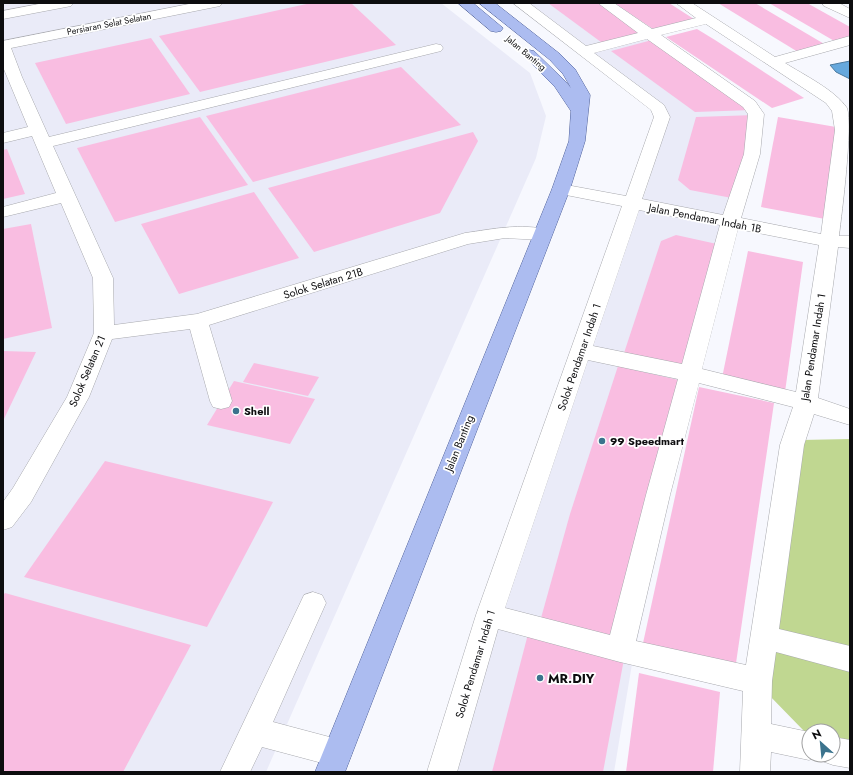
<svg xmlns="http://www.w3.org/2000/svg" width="853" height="775" font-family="Jost,sans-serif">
  <rect width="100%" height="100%" fill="#f7f8fe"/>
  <g fill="#eaebf8">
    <path d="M 3,3 L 441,3 L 530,73 L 546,116 L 536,158 L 266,772 L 3,772 Z"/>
    <path d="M 527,3 L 602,3 L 752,113 L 727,218 L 632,664 L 614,772 L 457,772 L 503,610 L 593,339 L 647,187 L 669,117 Z"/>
  </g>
  <path fill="#c0d791" d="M 850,439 L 850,740 L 833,737 L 833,731 L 804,731 L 767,693 L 801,440 Z"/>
  <path fill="#66a8dd" stroke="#4b7a9f" d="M 850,61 L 850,79 L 836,72 L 830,65 Z"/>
  <g fill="#f9bde1">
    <path d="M 311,3 L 351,3 L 396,45 L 200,92 L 159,36 Z"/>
    <path d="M 548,3 L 598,3 L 645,35 L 605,45 Z"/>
    <path d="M 614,3 L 669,3 L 697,21 L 656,31 Z"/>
    <path d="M 718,3 L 755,3 L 826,45 L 798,52 Z"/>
    <path d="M 769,3 L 807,3 L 850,27 L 850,38 L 836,42 Z"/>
    <path d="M 697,29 L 715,40 L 804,98 L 772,108 L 666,37 Z"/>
    <path d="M 151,38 L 190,94 L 66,124 L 35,63 Z"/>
    <path d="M 652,40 L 752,110 L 695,112 L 611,51 Z"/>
    <path d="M 401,67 L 461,125 L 253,182 L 206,116 Z"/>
    <path d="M 755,115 L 737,199 L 690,190 L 678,180 L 696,117 Z"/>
    <path d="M 200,117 L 248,185 L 115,222 L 77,148 Z"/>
    <path d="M 778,117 L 836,127 L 825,219 L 761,207 Z"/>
    <path d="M 473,132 L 478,141 L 440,213 L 314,252 L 268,188 Z"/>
    <path d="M 7,149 L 25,194 L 3,199 L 3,150 Z"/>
    <path d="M 254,192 L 299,258 L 179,294 L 141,224 Z"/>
    <path d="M 31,224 L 52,328 L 3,339 L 3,229 Z"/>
    <path d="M 676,235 L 726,246 L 695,370 L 624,353 L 661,241 Z"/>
    <path d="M 748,251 L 803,262 L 785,392 L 722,378 Z"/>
    <path d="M 3,351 L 36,352 L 3,421 Z"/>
    <path d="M 254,363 L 319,377 L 308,396 L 243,382 Z"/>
    <path d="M 618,366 L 683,381 L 625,640 L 541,618 L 570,514 Z"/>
    <path d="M 234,381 L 315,399 L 290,444 L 207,425 Z"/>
    <path d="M 699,387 L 774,403 L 735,670 L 643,643 Z"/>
    <path d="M 105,461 L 273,502 L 207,627 L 24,577 Z"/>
    <path d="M 5,593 L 191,645 L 123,772 L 3,772 L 3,595 Z"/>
    <path d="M 528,634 L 624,659 L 603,772 L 492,772 Z"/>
    <path d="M 639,673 L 720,692 L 713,772 L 626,772 Z"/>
  </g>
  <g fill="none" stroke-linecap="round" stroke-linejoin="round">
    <g stroke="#a8a9ae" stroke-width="1">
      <g id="minor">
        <path d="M 44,3 L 73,3 L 71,6 L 66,7 L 3,19 L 3,11 Z"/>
        <path d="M 194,3 L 222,3 L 220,6 L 215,7 L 11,48 L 22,77 L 49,137 L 436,44 L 441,45 L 443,48 L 441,51 L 53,146 L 113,278 L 114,325 L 197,314 L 465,233 C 493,229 521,223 549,230 L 551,234 L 549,238 L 542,240 L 505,238 L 468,244 L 209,325 L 232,401 L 229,407 L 221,409 L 213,407 L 210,401 L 190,329 L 112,339 L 89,397 L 31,502 L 12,527 L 3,530 L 3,502 L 13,488 L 67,397 L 94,333 L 93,278 L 61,203 L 3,217 L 3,207 L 56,193 L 32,136 L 3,143 L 3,133 L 28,127 L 3,67 L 3,41 Z"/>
        <path d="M 513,3 L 529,3 L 586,46 L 638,33 L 598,3 L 614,3 L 652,29 L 696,18 L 676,3 L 692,3 L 775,57 L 850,36 L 850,45 L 785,63 C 804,75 835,90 847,108 C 853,125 842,212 839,236 L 850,236 L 850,248 L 838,247 L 818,398 L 850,409 L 850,425 L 814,414 L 804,445 L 779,629 L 850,646 L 850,672 L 776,652 L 772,681 L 771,724 L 809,732 L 809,755 L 833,755 L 833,737 L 850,740 L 850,768 L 833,765 L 822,761 L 820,755 L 809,760 L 771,752 L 770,772 L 740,772 L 743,691 L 620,662 L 498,629 L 457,772 L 427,772 L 476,615 L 622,206 L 561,194 L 555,193 L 552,189 L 555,185 L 561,184 L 626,196 L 654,117 L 651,110 ZM 706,24 L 826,103 L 832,111 L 835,130 L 821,234 L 741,218 L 760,154 L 764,114 L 755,101 L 661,35 ZM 647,39 L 743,107 L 748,114 L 744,154 L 723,215 L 642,199 L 670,117 L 664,105 L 594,53 ZM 639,210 L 720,225 L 682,364 L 593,346 ZM 738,229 L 819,245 L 796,392 L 702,369 ZM 588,360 L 678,379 L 646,495 L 610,635 L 505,608 ZM 699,383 L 793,407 L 780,445 L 746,665 L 636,641 L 670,495 Z"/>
        <path d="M 822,3 L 839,3 L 850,9 L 850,18 L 824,6 Z"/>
        <path d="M 313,592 L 322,595 L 326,603 L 273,722 L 337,739 L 348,743 L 352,753 L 348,763 L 337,767 L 262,747 L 250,772 L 220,772 L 304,595 Z"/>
      </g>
    </g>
    <g stroke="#50629b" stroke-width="1">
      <g id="major">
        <path d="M 458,3 L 473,3 L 503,28 L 501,31 L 496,32 L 491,31 Z"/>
        <path d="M 479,3 L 495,3 L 560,54 L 575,69 L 590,95 L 585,141 L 570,189 L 345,772 L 315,772 L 552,189 L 569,141 L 571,111 L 555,87 L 522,54 L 524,51 L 529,50 L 534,51 L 565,81 L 571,88 L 563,74 L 550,60 Z"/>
      </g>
    </g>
    <use href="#minor" fill="#fff" fill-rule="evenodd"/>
    <use href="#major" fill="#acbcf0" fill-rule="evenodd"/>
  </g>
  <g fill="#3b738d" stroke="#fff" stroke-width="1.5">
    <circle cx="236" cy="411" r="4"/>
    <circle cx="602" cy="441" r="4"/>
    <circle cx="540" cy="678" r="4"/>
  </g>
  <g text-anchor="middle" stroke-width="3.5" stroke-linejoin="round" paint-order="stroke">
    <g font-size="9" fill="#0d0d0f" stroke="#fff">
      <text transform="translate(109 24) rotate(-11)" y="3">Persiaran Selat Selatan</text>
      <text transform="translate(526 53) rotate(40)" y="3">Jalan Banting</text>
    </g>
    <g font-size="11" fill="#0d0d0f" stroke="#fff">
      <text transform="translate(705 218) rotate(11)" y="4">Jalan Pendamar Indah 1B</text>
      <text transform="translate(323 283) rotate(-17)" y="4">Solok Selatan 21B</text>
      <text transform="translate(813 347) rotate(-81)" y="4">Jalan Pendamar Indah 1</text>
      <text transform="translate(579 357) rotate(-71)" y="4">Solok Pendamar Indah 1</text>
      <text transform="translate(87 371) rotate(-67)" y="4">Solok Selatan 21</text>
      <text transform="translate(459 443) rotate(-68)" y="4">Jalan Banting</text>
      <text transform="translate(475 664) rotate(-73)" y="4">Solok Pendamar Indah 1</text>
    </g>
    <g font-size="11" font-weight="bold" fill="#0d0d0f" stroke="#fff" text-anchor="start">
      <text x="244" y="415">Shell</text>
      <text x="610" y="445">99 Speedmart</text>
    </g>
    <g font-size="13" font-weight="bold" fill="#0d0d0f" stroke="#fff" text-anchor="start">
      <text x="548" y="683">MR.DIY</text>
    </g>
  </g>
  <rect width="853" height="775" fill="none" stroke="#0d0d0f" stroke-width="8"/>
  <g transform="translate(821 743) rotate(333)"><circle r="19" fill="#ffffff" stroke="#9e9e9f"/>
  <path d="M0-3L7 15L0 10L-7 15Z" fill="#3b738d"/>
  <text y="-6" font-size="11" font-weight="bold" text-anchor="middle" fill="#0d0d0f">N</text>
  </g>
</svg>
